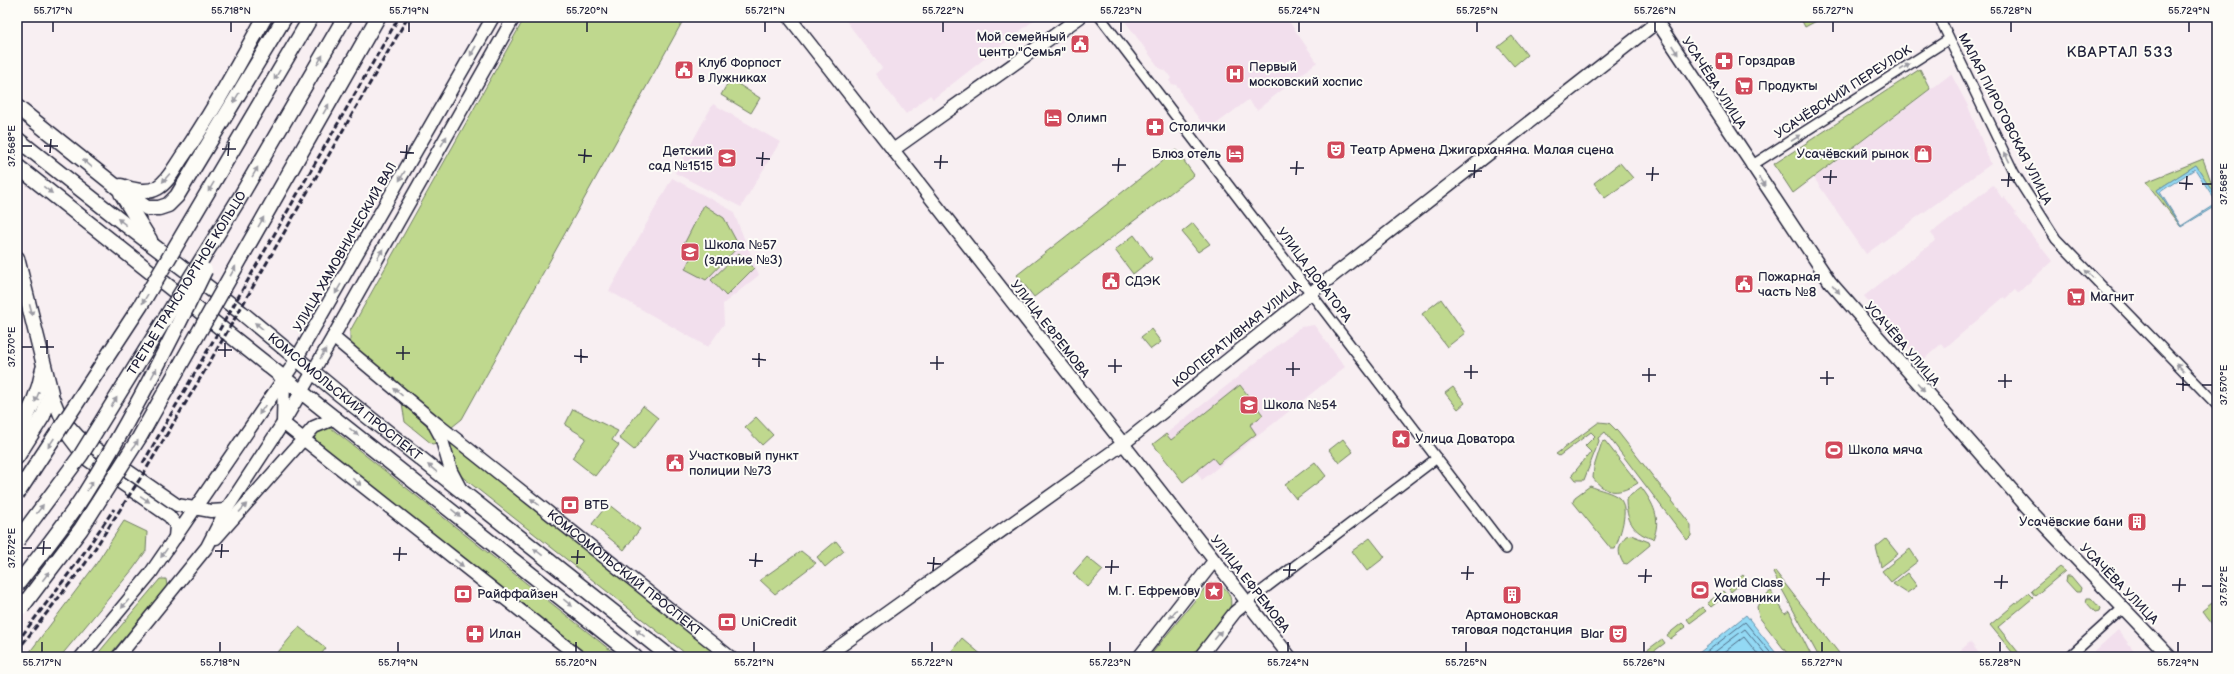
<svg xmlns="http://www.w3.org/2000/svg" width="2234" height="674" font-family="'Balsamiq Sans',sans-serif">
	<rect width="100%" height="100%" fill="#f8eff2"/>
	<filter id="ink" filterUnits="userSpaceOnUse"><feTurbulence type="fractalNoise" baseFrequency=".025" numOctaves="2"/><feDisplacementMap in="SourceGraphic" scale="8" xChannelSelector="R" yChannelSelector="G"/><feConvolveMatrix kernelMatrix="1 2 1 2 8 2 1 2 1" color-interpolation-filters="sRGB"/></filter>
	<g filter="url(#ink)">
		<path fill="#f2dfed" d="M843,17h195l-105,82 -3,-4 -24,19 -31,-40 7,-6z
			M1122,17h164l31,45 -60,48 -9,-10 -37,28h-5l-24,-32 -3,-8 -3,-3 -4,-1 -3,-3 2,-3 -6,-8 -5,-1z
			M1951,74l17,32 23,58 -125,90 -52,-76z
			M713,104l67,38 -39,65 -66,-34z
			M672,178l61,33 26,64 -36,29 1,20 -16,23 -99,-56z
			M1993,185l9,13 2,-1 12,16 -1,1 37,47 -34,32 -3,-3 -10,9 -1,-2 -59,51 -4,-4 -19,17 -7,-5 -51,-60 72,-56 -5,-7z
			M1314,325l31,42 -143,113 -6,-9 -13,11 -30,-38 148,-117z
			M2118,630l21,27h-51z
			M1970,642l12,15h-29z"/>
		<path fill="#bfd88e" stroke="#707d64" d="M525,17h160l-223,402 -10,8 -5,-1 -90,-73 -7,-12v-10z
			M1800,17h24l-19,10z
			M1512,36l15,19 -13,11 -16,-19z
			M1920,69l10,20 -137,104 -19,-29z
			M730,79l30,19 -9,15 -30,-18z
			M1176,150l18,25 -160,122 -17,-22z
			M2203,159l14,39 -21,-33 -39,25 24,37 -35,-45z
			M1620,163l13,15 -28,20 -11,-15z
			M704,205l20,13 15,28 -33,34 -21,-11 9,-18 -11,-5z
			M1193,223l17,21 -12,8 -16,-20z
			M1134,235l18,24 -19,15 -18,-24z
			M739,253l15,15 -28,28 -15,-16z
			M1441,299l24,34 -18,14 -25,-33z
			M1151,329l10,13 -10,7 -10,-12z
			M1240,385l23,30 -13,10 6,9 -38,30 -5,-6 -30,24 -30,-38 13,-10 5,6z
			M1453,387l12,16 -7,6 -13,-16z
			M402,403l31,28 4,12 -5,1 -27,-22z
			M643,406l15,12 -24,32 -15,-12z
			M573,409l45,22 -6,9 7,5 -24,31 -23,-18 14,-20 -21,-13z
			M756,417l17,18 -11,10 -17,-18z
			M1599,422l10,1 9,9 73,93v11l-4,4 -82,-108 -7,6 1,3 -15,39h-8l-4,-5 19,-23 -6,-6 10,-10 -4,-4 -32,24 -3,-2z
			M325,427l6,1 288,229h-33l-269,-213 -3,-8 2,-5z
			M447,439l273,218h-30l-234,-185z
			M1343,439l10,13 -14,11 -10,-13z
			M1605,441l33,42c-18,11 -31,13 -45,-5l1,-11 8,-25z
			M1315,462l11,14 -30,23 -11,-14z
			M1590,486c9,4 22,6 29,12 12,10 0,39 -4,51h-4l-38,-47 2,-5z
			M1641,487c12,16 21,32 12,52 -20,-6 -27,-19 -27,-40z
			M608,504l32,25 -16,21 -32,-26z
			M124,521l23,11 -1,19 -13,18 -73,88h-34l70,-93z
			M1631,535l18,7 1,3 -23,19 -4,-1c-6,-11 -5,-17 3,-27z
			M1370,538l15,19 -18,14 -15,-20z
			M1886,539l12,15 -17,13 -5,-20z
			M836,541l8,10 -19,16 -8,-10z
			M1910,549l8,12 -27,21 -9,-11z
			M801,551l15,12 -41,31 -15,-14z
			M1087,557l16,13 -15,17 -15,-14z
			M2060,567l5,4 -30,25 -4,-5z
			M1775,571l67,86h-23l-46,-84z
			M1907,573l10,13 -10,7 -14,-9z
			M1743,575l3,4 -15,13 -3,-5z
			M2067,576h4l10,12 -1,4h-4l-10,-11z
			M160,579h6l1,7 -59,71h-13z
			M1216,582c12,7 17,14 14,28l-38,47h-43l59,-73z
			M1723,591l3,4 -15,12 -4,-4z
			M1771,591l14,23 4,-3 23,46h-22l-31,-40 -2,-10 4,-8z
			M2028,593l5,5 -35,29 24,30h-6l-26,-32z
			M2087,598h4l9,10 -1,3 -4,1 -9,-10z
			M2212,603l5,6 -1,20 -14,-18z
			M1702,607l4,4 -16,12 -3,-4z
			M1682,623l4,4 -16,12 -3,-4z
			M299,627l27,21 -7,9h-45z
			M962,638l22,19h-37z
			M1662,639l3,4 -16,12 -3,-4z"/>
		<path fill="#93d9f4" stroke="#6690aa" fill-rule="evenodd" d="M2196,165l21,33v7l-36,22 -24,-37zM2195,169l22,34 -36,23 -21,-34z
			M1746,615l33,42h-85z"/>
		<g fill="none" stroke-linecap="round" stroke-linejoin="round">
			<path stroke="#4f6b85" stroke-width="1" d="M1700,657l45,-35 29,35
				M1708,657l37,-28 23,28
				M1718,657l26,-20 16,20"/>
			<defs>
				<path id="street" d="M1100,17l406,532
					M1939,17l75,156 42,66 161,166
					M1751,166l198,-127
					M1247,602l190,-144
					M2069,657l54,-49"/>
				<g id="secondary">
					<path d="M789,17l501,640"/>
					<path d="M1654,17l176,265 196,224 144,151"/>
					<path d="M893,150l187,-133"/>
					<path id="s1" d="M333,337l104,87 293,233"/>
					<path d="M284,378l-1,45 296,234"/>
					<path d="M51,393l18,44 16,21 84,58 7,9 -1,13"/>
					<path d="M434,424l7,13 10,34 10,19"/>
					<path d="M69,426l10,11 98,68 34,6 15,-1"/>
					<path d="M216,538l98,-111 22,-9"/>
					<path d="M81,657l69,-83 141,-206 202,-351"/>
					<path d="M118,657l89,-110 19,-37 57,-87 50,-86 181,-320"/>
					<path d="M825,657l298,-213 188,-151 346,-271"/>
					<path d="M1139,657l75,-96"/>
					<path d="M1200,657l35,-45 12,-10"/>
				</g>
				<g id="primary">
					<path d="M17,107l101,81 29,20h12l9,-3 9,-9 108,-179"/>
					<path id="s2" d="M17,139l105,83 120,91 95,79 333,265"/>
					<path d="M17,166l618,491"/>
					<path d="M121,186c10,4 26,8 36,2 11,-6 18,-21 25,-31 31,-45 56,-92 83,-140"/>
					<path d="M121,193l29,47"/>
					<path d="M242,256l136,-239"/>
					<path d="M17,258l34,135 -8,23 -26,41"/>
					<path d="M17,433c13,-20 22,-40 26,-64"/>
				</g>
			</defs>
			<use href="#street" stroke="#22223b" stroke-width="12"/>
			<use href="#secondary" stroke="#22223b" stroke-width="15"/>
			<use href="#primary" stroke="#22223b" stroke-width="17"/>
			<use href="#street" stroke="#fdfcf7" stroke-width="9"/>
			<use href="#secondary" stroke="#fdfcf7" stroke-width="12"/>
			<use href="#primary" stroke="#fdfcf7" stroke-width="14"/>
			<path stroke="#22223b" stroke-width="3" stroke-dasharray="6 3" stroke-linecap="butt" d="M143,463l256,-446
				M17,642l62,-82 35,-51
				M17,651l68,-87 60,-93 59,-99 204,-355"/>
			<defs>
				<g id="primary-bridge">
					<path d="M17,494l124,-189 170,-288"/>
					<path id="s3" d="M17,541l64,-86 158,-256 106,-182"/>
					<path d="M17,585c23,-30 47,-59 67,-90 46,-73 84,-148 121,-225"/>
					<path d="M22,607l59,-78 58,-91 103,-182"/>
				</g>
			</defs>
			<use href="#primary-bridge" stroke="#22223b" stroke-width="17" stroke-linecap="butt"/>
			<use href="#primary-bridge" stroke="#fdfcf7" stroke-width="14"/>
		</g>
		<defs><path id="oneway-solid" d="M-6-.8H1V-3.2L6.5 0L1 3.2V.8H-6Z"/></defs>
		<g fill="#9a9aa2">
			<use href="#oneway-solid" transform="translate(1675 50) rotate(57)"/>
			<use href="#oneway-solid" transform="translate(473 51) rotate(120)"/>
			<use href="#oneway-solid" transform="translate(320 60) rotate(-60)"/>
			<use href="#oneway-solid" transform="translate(1905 67) rotate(-33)"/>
			<use href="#oneway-solid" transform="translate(277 75) rotate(121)"/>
			<use href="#oneway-solid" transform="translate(236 98) rotate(121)"/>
			<use href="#oneway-solid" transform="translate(326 109) rotate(-60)"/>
			<use href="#oneway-solid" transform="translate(1796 138) rotate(-33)"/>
			<use href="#oneway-solid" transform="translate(444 141) rotate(-60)"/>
			<use href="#oneway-solid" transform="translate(2007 157) rotate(-116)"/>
			<use href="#oneway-solid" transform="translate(87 163) rotate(-141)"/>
			<use href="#oneway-solid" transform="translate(255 172) rotate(-60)"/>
			<use href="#oneway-solid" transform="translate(402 176) rotate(120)"/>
			<use href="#oneway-solid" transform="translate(166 178) rotate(131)"/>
			<use href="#oneway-solid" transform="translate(1762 182) rotate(56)"/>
			<use href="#oneway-solid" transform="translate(211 187) rotate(121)"/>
			<use href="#oneway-solid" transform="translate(48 190) rotate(38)"/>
			<use href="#oneway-solid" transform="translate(122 222) rotate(-143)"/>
			<use href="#oneway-solid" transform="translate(261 222) rotate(-60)"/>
			<use href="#oneway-solid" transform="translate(380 254) rotate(-60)"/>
			<use href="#oneway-solid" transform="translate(233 271) rotate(-61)"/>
			<use href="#oneway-solid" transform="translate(2089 274) rotate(-135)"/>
			<use href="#oneway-solid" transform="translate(338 289) rotate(120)"/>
			<use href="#oneway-solid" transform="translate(1836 289) rotate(49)"/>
			<use href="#oneway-solid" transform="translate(145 299) rotate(121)"/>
			<use href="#oneway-solid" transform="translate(31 310) rotate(75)"/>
			<use href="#oneway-solid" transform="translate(259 326) rotate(-141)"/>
			<use href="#oneway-solid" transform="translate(323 354) rotate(-60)"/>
			<use href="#oneway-solid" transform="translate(2180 367) rotate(-134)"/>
			<use href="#oneway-solid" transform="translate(154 373) rotate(-62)"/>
			<use href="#oneway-solid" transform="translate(1921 387) rotate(49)"/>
			<use href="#oneway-solid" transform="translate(398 392) rotate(-140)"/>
			<use href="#oneway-solid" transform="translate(37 397) rotate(112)"/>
			<use href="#oneway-solid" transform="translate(114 402) rotate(-58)"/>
			<use href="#oneway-solid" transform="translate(262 410) rotate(124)"/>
			<use href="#oneway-solid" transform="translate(354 432) rotate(39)"/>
			<use href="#oneway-solid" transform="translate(51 443) rotate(123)"/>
			<use href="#oneway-solid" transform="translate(135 445) rotate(-57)"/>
			<use href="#oneway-solid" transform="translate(432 468) rotate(-141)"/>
			<use href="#oneway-solid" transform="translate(357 482) rotate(38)"/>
			<use href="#oneway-solid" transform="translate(90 486) rotate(-59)"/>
			<use href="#oneway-solid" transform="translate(145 499) rotate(35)"/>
			<use href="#oneway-solid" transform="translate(535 502) rotate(-142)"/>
			<use href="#oneway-solid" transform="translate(243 508) rotate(-48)"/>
			<use href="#oneway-solid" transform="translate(40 509) rotate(-53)"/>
			<use href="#oneway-solid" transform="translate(456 513) rotate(39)"/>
			<use href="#oneway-solid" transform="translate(538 552) rotate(-142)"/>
			<use href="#oneway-solid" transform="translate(164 553) rotate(125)"/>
			<use href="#oneway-solid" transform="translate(459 563) rotate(38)"/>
			<use href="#oneway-solid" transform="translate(46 576) rotate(-53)"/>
			<use href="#oneway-solid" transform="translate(568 603) rotate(39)"/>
			<use href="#oneway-solid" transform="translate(125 604) rotate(130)"/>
			<use href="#oneway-solid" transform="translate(1173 614) rotate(128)"/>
			<use href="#oneway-solid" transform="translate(640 633) rotate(-142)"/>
			<use href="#oneway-solid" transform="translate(1218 635) rotate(-52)"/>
		</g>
	</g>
	<path fill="none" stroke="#22223b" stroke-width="1.5" d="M53,32v-10M231,32v-10M409,32v-10M587,32v-10M765,32v-10M943,32v-10M1121,32v-10M1299,32v-10M1477,32v-10M1655,32v-10M1833,32v-10M2011,32v-10M2189,32v-10M22,146h10M44,146h14M222,149h14M400,152l14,1M50,153l1,-14M578,155l14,1M228,156l1,-14M756,158l14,1M406,159l1,-14M934,162h14M584,163l1,-14M1112,165h14M762,166l1,-14M1290,168h14M940,169l1,-14M1468,171h14M1118,172l1,-14M1646,174h13M1296,175l1,-14M1823,177h14M1474,178l1,-14M2001,180h14M1652,181l1,-14M2179,183l14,1M1830,184l1,-14M2202,184h10M2008,187l1,-14M2186,190l1,-14M22,347h10M40,347h14M218,350h14M396,353h14M47,354v-14M574,356l14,1M225,357v-14M752,359l14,1M403,360v-14M581,363v-14M930,363h14M1108,366h14M759,367v-14M1286,369h14M937,370v-14M1464,372h14M1115,373v-14M1642,375h14M1293,376v-14M1820,378h14M1471,379v-14M1998,381h14M1649,382v-14M2176,384l14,1M1827,385v-14M2202,385h10M2005,388v-14M2183,391v-14M22,548h10M37,548h14M215,551h14M393,554h14M43,555l1,-14M571,557h14M221,558l1,-14M749,560l14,1M399,561l1,-14M927,563l14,1M577,564l1,-14M755,567l1,-14M1105,567h14M1283,570h13M933,571l1,-14M1461,573h13M1111,574l1,-14M1638,576h14M1289,577l1,-14M1816,579h14M1467,580l1,-14M1994,582h14M1645,583l1,-14M2172,585h14M1823,586l1,-14M2202,586h10M2001,589l1,-14M2179,592l1,-14M42,652v-10M220,652v-10M398,652v-10M576,652v-10M754,652v-10M932,652v-10M1110,652v-10M1288,652v-10M1466,652v-10M1644,652v-10M1822,652v-10M2000,652v-10M2178,652v-10"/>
	<defs>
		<symbol id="civic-square" viewBox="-11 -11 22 22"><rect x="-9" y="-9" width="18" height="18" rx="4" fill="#d1495b" stroke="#fdfcf7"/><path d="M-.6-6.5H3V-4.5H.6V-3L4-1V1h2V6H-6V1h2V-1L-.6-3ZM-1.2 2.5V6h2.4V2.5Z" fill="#fff"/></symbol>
		<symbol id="pharmacy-square" viewBox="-11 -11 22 22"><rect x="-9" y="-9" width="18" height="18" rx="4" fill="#d1495b" stroke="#fdfcf7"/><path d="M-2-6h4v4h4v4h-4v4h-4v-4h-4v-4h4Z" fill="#fff"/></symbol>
		<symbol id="hospital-square" viewBox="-11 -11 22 22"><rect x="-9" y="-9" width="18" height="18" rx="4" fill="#d1495b" stroke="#fdfcf7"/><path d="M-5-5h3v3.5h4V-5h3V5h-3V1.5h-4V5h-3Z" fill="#fff"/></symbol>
		<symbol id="supermarket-square" viewBox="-11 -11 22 22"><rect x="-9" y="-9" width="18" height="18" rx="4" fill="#d1495b" stroke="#fdfcf7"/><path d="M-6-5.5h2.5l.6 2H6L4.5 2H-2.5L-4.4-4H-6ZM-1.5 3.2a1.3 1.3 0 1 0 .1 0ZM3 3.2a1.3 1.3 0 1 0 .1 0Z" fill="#fff"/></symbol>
		<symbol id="hotel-square" viewBox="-11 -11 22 22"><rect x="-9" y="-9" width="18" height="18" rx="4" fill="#d1495b" stroke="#fdfcf7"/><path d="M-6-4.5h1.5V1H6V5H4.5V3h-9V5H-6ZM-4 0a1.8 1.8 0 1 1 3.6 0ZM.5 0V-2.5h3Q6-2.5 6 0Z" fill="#fff"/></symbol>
		<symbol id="theatre-square" viewBox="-11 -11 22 22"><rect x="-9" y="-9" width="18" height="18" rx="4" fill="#d1495b" stroke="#fdfcf7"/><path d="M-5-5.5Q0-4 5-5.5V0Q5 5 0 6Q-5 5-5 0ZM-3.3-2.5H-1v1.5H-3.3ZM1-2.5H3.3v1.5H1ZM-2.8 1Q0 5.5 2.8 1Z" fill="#fff"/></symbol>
		<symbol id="shop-square" viewBox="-11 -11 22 22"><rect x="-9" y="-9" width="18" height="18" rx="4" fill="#d1495b" stroke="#fdfcf7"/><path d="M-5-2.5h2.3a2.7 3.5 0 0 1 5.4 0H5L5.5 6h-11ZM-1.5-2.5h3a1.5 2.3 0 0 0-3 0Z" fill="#fff"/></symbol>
		<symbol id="school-square" viewBox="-11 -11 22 22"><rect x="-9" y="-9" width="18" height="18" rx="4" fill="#d1495b" stroke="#fdfcf7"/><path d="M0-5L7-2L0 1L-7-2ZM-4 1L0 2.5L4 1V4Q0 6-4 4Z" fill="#fff"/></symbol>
		<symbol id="sight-square" viewBox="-11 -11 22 22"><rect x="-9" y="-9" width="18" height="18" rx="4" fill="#d1495b" stroke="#fdfcf7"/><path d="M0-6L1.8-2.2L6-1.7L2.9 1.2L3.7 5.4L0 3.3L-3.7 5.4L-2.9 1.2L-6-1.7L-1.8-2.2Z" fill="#fff"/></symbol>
		<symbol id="stadium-square" viewBox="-11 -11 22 22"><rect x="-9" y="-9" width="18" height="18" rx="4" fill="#d1495b" stroke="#fdfcf7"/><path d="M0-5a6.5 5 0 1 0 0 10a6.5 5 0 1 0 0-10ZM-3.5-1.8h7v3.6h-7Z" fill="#fff"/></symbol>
		<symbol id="bank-square" viewBox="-11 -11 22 22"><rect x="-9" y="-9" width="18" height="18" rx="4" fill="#d1495b" stroke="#fdfcf7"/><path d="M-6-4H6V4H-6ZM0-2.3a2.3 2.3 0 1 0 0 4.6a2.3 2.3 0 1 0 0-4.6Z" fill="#fff"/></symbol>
		<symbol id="building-square" viewBox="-11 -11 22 22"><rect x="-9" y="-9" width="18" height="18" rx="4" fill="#d1495b" stroke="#fdfcf7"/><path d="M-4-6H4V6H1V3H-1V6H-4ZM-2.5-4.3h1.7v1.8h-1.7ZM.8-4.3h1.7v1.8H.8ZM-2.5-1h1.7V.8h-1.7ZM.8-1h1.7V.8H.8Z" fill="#fff"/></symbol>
	</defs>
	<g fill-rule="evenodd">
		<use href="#civic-square" x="1069" y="33" width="22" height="22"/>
		<use href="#pharmacy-square" x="1713" y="50" width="22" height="22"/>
		<use href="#civic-square" x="673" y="59" width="22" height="22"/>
		<use href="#hospital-square" x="1224" y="63" width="22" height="22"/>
		<use href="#supermarket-square" x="1733" y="75" width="22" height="22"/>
		<use href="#hotel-square" x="1042" y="107" width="22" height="22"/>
		<use href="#pharmacy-square" x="1144" y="116" width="22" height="22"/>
		<use href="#theatre-square" x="1325" y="139" width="22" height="22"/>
		<use href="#hotel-square" x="1224" y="143" width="22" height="22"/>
		<use href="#shop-square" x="1912" y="143" width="22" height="22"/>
		<use href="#school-square" x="716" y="147" width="22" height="22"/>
		<use href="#school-square" x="679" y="241" width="22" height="22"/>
		<use href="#civic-square" x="1100" y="270" width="22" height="22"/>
		<use href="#civic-square" x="1733" y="273" width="22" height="22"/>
		<use href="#supermarket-square" x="2065" y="286" width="22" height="22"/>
		<use href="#school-square" x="1238" y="394" width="22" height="22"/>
		<use href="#sight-square" x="1390" y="428" width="22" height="22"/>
		<use href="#stadium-square" x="1823" y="439" width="22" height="22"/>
		<use href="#civic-square" x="664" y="452" width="22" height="22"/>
		<use href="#bank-square" x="559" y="494" width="22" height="22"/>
		<use href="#building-square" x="2126" y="511" width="22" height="22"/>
		<use href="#stadium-square" x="1689" y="579" width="22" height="22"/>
		<use href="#sight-square" x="1203" y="580" width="22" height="22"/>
		<use href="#bank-square" x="452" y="583" width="22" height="22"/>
		<use href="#building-square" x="1501" y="584" width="22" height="22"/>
		<use href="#bank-square" x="716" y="611" width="22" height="22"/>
		<use href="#pharmacy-square" x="464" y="623" width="22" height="22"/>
		<use href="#theatre-square" x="1607" y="623" width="22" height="22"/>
	</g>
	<g text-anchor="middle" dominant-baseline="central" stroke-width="4" stroke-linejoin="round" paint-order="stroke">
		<g font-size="13" fill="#22223b" stroke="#fdfcf7" text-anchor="start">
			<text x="1066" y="37" text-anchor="end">Мой семейный<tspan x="1066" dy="15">центр "Семья"</tspan></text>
			<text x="1738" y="61">Горздрав</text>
			<text x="698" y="63">Клуб Форпост<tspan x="698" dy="15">в Лужниках</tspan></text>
			<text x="1249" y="67">Первый<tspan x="1249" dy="15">московский хоспис</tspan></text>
			<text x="1758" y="86">Продукты</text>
			<text x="1067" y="118">Олимп</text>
			<text x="1169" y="127">Столички</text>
			<text x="1350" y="150">Театр Армена Джигарханяна. Малая сцена</text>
			<text x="713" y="151" text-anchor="end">Детский<tspan x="713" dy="15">сад №1515</tspan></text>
			<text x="1221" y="154" text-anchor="end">Блюз отель</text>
			<text x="1909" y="154" text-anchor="end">Усачёвский рынок</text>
			<text x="704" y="245">Школа №57<tspan x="704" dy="15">(здание №3)</tspan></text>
			<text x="1758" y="277">Пожарная<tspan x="1758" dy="15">часть №8</tspan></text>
			<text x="1125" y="281">СДЭК</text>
			<text x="2090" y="297">Магнит</text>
			<text x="1263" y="405">Школа №54</text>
			<text x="1415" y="439">Улица Доватора</text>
			<text x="1848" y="450">Школа мяча</text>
			<text x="689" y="456">Участковый пункт<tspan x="689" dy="15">полиции №73</tspan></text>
			<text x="584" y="505">ВТБ</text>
			<text x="2123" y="522" text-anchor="end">Усачёвские бани</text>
			<text x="1714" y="583">World Class<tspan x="1714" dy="15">Хамовники</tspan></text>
			<text x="1200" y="591" text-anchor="end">М. Г. Ефремову</text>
			<text x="477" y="594">Райффайзен</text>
			<text x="1512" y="615" text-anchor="middle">Артамоновская<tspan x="1512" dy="15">тяговая подстанция</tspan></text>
			<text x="741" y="622">UniCredit</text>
			<text x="489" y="634">Илан</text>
			<text x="1604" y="634" text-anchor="end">Blar</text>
		</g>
		<g font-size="13" fill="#22223b" stroke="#fdfcf7">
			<text transform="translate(1714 83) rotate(57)">УСАЧЁВА УЛИЦА</text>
			<text transform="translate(1843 92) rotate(-33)">УСАЧЁВСКИЙ ПЕРЕУЛОК</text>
			<text transform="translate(2005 119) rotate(63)">МАЛАЯ ПИРОГОВСКАЯ УЛИЦА</text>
			<text transform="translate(345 247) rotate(-60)">УЛИЦА ХАМОВНИЧЕСКИЙ ВАЛ</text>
			<text transform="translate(1314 275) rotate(53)">УЛИЦА ДОВАТОРА</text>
			<text stroke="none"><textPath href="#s3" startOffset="309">ТРЕТЬЕ ТРАНСПОРТНОЕ КОЛЬЦО</textPath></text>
			<text transform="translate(1050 329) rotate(52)">УЛИЦА ЕФРЕМОВА</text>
			<text transform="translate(1237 334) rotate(-39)">КООПЕРАТИВНАЯ УЛИЦА</text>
			<text transform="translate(1902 344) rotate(49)">УСАЧЁВА УЛИЦА</text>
			<text stroke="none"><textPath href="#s2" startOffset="417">КОМСОМОЛЬСКИЙ ПРОСПЕКТ</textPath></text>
			<text stroke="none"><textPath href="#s1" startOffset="375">КОМСОМОЛЬСКИЙ ПРОСПЕКТ</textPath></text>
			<text transform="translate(1250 584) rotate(52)">УЛИЦА ЕФРЕМОВА</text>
			<text transform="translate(2119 584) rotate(46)">УСАЧЁВА УЛИЦА</text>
		</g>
		<g font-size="15" letter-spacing="1" fill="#22223b" stroke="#fdfcf7">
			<text x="2120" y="52">КВАРТАЛ 533</text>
		</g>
	</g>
	<rect width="2234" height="674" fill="none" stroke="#fdfcf7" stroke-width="44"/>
	<rect x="22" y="22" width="2190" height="630" fill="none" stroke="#22223b" stroke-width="1.5"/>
	<g font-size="10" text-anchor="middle" fill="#22223b">
		<text x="53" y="14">55.717°N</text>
		<text x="231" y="14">55.718°N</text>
		<text x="409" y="14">55.719°N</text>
		<text x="587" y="14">55.720°N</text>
		<text x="765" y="14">55.721°N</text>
		<text x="943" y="14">55.722°N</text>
		<text x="1121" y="14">55.723°N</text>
		<text x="1299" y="14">55.724°N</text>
		<text x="1477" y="14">55.725°N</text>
		<text x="1655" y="14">55.726°N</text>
		<text x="1833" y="14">55.727°N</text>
		<text x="2011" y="14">55.728°N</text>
		<text x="2189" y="14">55.729°N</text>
		<text transform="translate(11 146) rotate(-90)" y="4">37.568°E</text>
		<text transform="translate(2223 184) rotate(-90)" y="4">37.568°E</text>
		<text transform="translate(11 347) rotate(-90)" y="4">37.570°E</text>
		<text transform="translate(2223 385) rotate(-90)" y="4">37.570°E</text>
		<text transform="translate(11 548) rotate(-90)" y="4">37.572°E</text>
		<text transform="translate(2223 586) rotate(-90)" y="4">37.572°E</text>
		<text x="42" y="666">55.717°N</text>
		<text x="220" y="666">55.718°N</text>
		<text x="398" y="666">55.719°N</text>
		<text x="576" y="666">55.720°N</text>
		<text x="754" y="666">55.721°N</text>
		<text x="932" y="666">55.722°N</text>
		<text x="1110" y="666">55.723°N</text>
		<text x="1288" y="666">55.724°N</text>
		<text x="1466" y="666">55.725°N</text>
		<text x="1644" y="666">55.726°N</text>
		<text x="1822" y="666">55.727°N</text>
		<text x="2000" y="666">55.728°N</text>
		<text x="2178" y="666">55.729°N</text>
	</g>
</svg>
